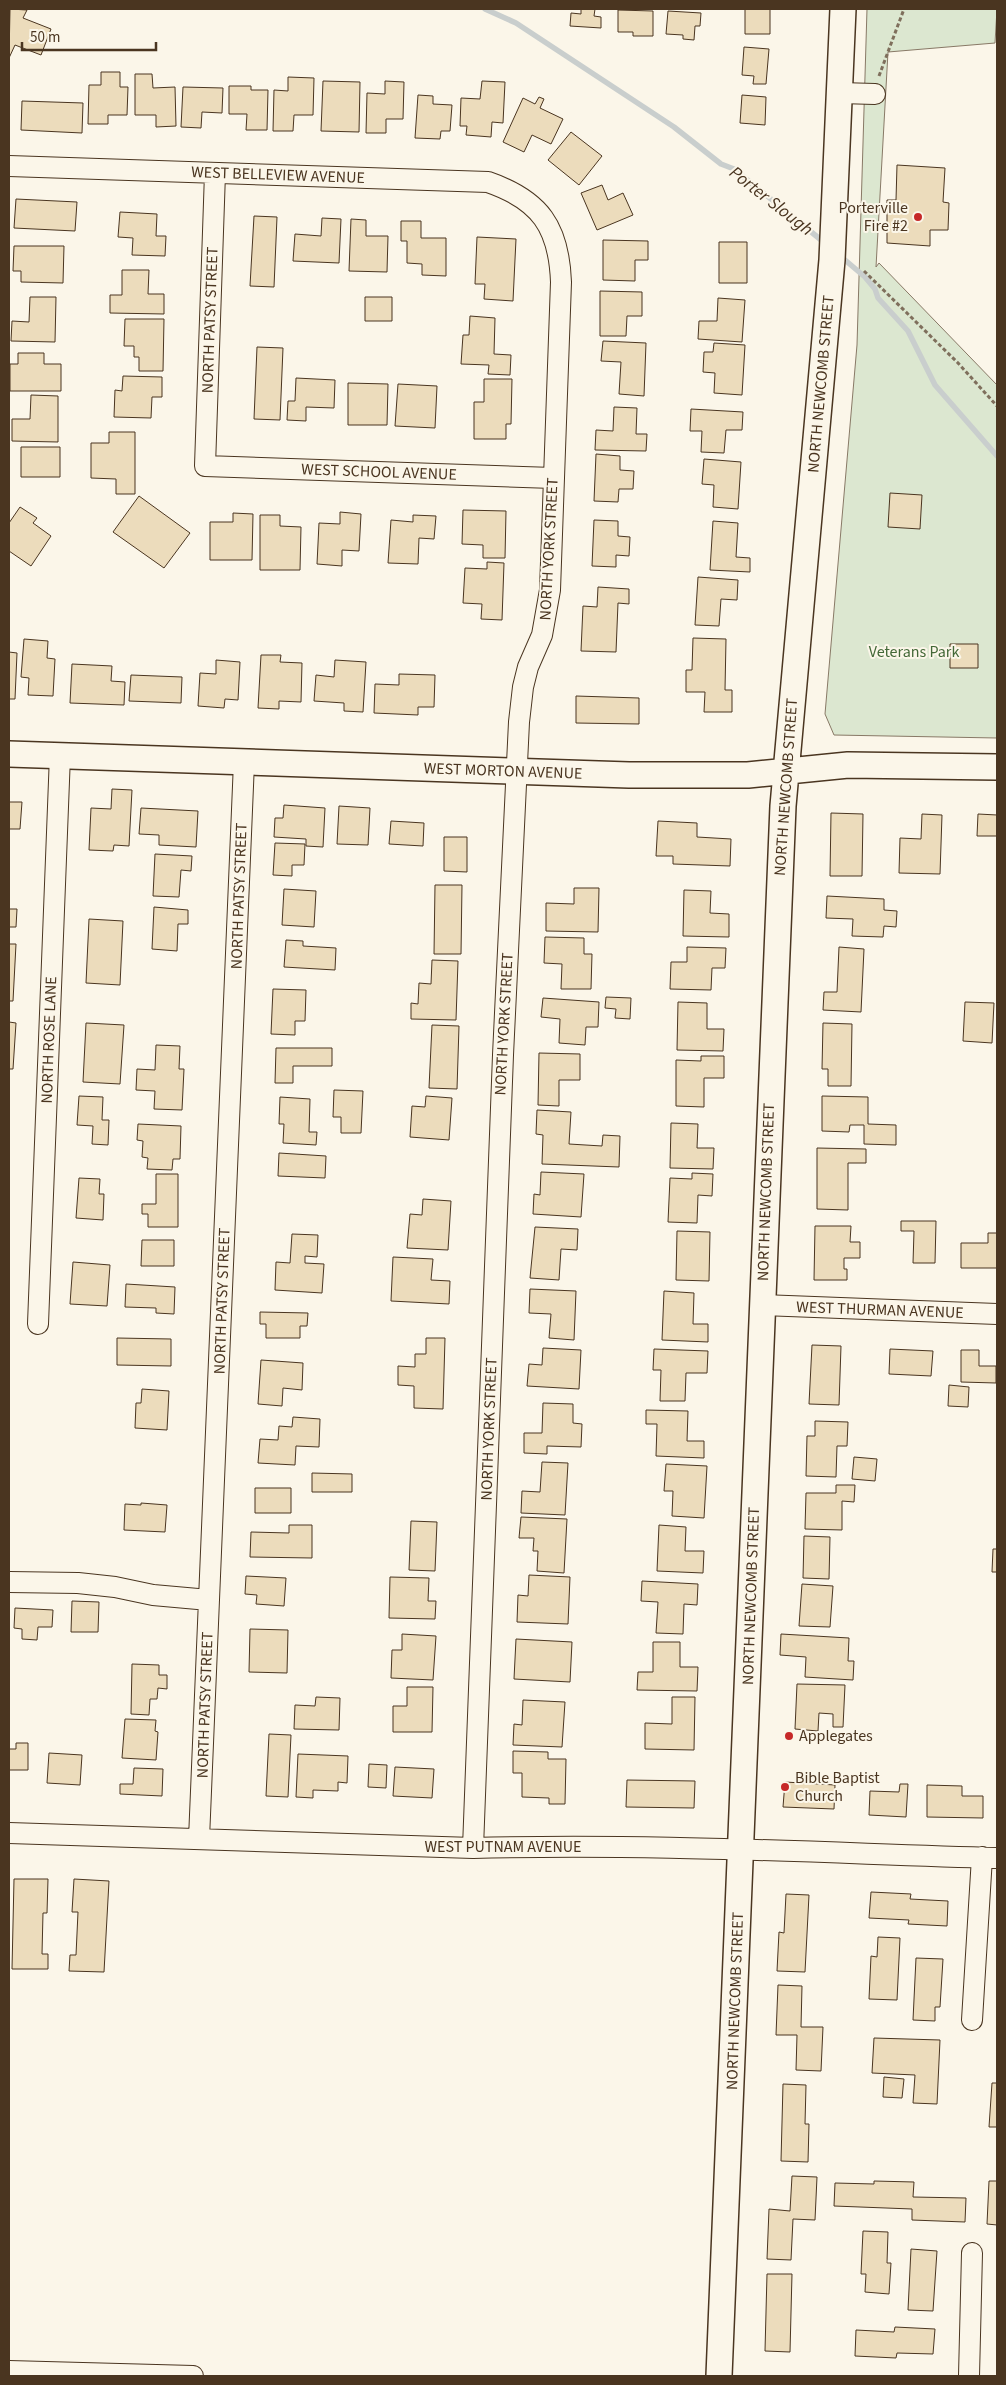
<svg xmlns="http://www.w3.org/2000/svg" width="1006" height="2385" font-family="'Source Sans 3',sans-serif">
	<rect width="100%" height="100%" fill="#fbf6e9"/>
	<path fill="#dce7d0" stroke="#887966" d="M867,9h130l-2,34 -107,9 -12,215 3,-4 118,122v353l-163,-3 -9,-21 32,-369z"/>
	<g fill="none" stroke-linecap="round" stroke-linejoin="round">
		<path stroke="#c9cecd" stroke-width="5.5" d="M485,9l31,14 158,104 47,37 13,5 92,75
			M839,255l26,22 10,12 3,9 30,33 27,54 62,71"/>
	</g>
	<path fill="#ecdcbc" stroke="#4a3520" d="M10,9l17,1 -4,8 28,11 -10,26 -26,-10 -6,13z
		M581,9h14l-1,7 7,1v11l-31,-2 1,-13 10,1z
		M745,9h25v25h-25z
		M618,10l35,1v25h-20v-4h-15z
		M668,11l33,2 -1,13h-5l-1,14 -11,-1v-4l-17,-1z
		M744,47l25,2 -3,35h-13l1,-8 -12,-1z
		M101,72h19v15h8l-1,28h-19v9h-20l1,-39h12z
		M135,74h17l1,14 22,-1 1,39 -20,1v-12h-21z
		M288,77l26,1 -1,37h-19l-1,16h-20l1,-41 14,1z
		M323,81l37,1 -1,50 -38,-1z
		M385,81l19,1 -1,37h-17v14h-20l1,-40 18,1z
		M482,81l23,1 -2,41 -11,-1 -1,15 -25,-2 1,-9h-7l1,-28 19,1z
		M229,86h22v4h17l-1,40h-21l1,-16h-18z
		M183,87l40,1 -1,25 -20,-1 -1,16 -20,-1z
		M418,95l15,1v8l19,1 -2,26h-9l-1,8 -25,-1z
		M742,95l24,2 -1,28 -25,-2z
		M539,97l5,2 -4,9 23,11 -12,25 -19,-9 -8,17 -21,-10 20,-44 12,6z
		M22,101l61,2 -1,30 -61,-3z
		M571,132l31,24 -23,29 -31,-25z
		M897,165l48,3 -2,34 6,1 -1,27h-18v16l-43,-3v-43h9z
		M602,185l6,15 15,-7 10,22 -36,15 -16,-37z
		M16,199l61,3 -2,29 -61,-3z
		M120,212l37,2 -1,22h10l-1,20 -33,-1 1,-17 -15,-1z
		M254,216l23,1 -3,70 -24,-1z
		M322,218l19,1 -2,44 -46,-2 2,-27 26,2z
		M351,219l15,1v16h22l-1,36 -38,-1z
		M401,221h20v17h25v38l-24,-1v-11l-15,-1v-22h-6z
		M477,237l39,2 -3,62 -29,-2 1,-15h-10z
		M603,240l45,1v19h-13v21l-32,-1z
		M719,242h28v41h-28z
		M14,246h50l-1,37 -42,-1v-11h-8z
		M122,270h27l-1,24h16v20l-54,-1v-18h12z
		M600,291l42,1v24h-15l-1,20h-26z
		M30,297h26l-1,45 -44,-1 1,-20 17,1z
		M365,297h27v24h-27z
		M718,298l27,2 -3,42 -44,-3 1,-18h18z
		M470,316l25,2 -1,36 17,1 -1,20 -22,-1 1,-9 -28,-1 2,-29h6z
		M125,319h39l-1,52h-24v-14h-5v-11h-10z
		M603,341l43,2 -2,53 -25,-2 2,-32 -20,-1z
		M714,343l31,2 -3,50 -28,-2 1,-20 -12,-1 1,-20h9z
		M257,347l26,1 -3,72 -26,-1z
		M18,353h26v11h17v27h-51v-27h8z
		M123,376l39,1v20h-10l-1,21 -37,-1 1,-27 7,1z
		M296,378l39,2 -1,28 -28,-1v14l-19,-1 1,-19h7z
		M484,379h28l-1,45h-5v15h-32v-37h10z
		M348,383l40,1 -1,41h-39z
		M398,384l39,2 -2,42 -40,-2z
		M31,395l27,1v46l-46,-1v-22h18z
		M614,407l23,1 -1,26h11l-1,17 -51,-1 1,-20 17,1z
		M691,409l52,3 -1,18h-16l-2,23 -23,-1 1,-21h-12z
		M109,432h26v62h-19v-15l-25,-1v-35h18z
		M21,447h39v30h-39z
		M596,454l24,2v14l14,1 -1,18h-14l-1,13 -24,-1z
		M704,459l37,3 -3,47 -25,-2 1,-22 -12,-1z
		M890,493l32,2 -2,34 -32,-2z
		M139,496l51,37 -26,35 -51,-36z
		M20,507l17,11 -4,5 18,13 -20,30 -22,-15v-28z
		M463,510l43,1 -1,47h-22v-13l-21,-1z
		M340,512l21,2 -2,37 -17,-1v16l-25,-2 2,-41 21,1z
		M233,513l20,1 -1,46h-42v-38h23z
		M260,515h20v11l21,1 -1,43h-40z
		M413,515l23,1 -2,23 -15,-1 -1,26 -30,-1 3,-43 22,2z
		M594,520l24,1v15l12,1 -1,19 -13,-1v12l-24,-1z
		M713,521l25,2 -2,34 14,1v14l-40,-2z
		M487,562l17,1 -2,57 -21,-1 1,-15 -19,-1 2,-35 22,1z
		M698,577l40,3 -1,20 -16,-1 -2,27 -24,-1z
		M598,587l31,2v15l-11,-1 -2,49 -35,-1 2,-45 14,1z
		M693,638l33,1 -1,51h7v22h-28l1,-20h-19v-22h6z
		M24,639l24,2 -1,17 8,1 -2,37 -25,-1 1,-17 -8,-1z
		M950,644h28v24h-28z
		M9,652l8,1 -2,46h-6z
		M261,655h20l-1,7 22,1 -1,39 -22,-1v8l-21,-1z
		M216,660l24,2 -2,38 -13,-1 -1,9 -26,-2 2,-33 16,1z
		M335,660l31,2 -3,50 -19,-1v-8l-30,-2 2,-26 18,2z
		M72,664l40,2 -1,15 14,1 -1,23 -54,-2z
		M399,674l36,1 -1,32h-16v8l-44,-2 1,-29 24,1z
		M131,675l51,2 -1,26 -52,-2z
		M576,696l63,2v26l-63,-1z
		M112,789l20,1 -3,56 -15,-1 -1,6 -24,-1 2,-42 20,1z
		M9,802h13l-2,27h-11z
		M284,805l41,3 -2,39 -17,-1v-7l-32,-2 1,-19h8z
		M339,806l31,2 -2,37 -31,-1z
		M141,808l57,3 -2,36 -37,-2v-10l-20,-1z
		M831,813l32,1 -1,62h-32z
		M922,814l20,1 -2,59 -41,-1 1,-35 21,1z
		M978,814l19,1v21h-20z
		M391,821l33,2 -1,23 -34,-2z
		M658,821l39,2v14l34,2 -1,27 -57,-2v-8h-17z
		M444,837h23v35l-23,-1z
		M275,843l30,1 -1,21h-12v11l-19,-1z
		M155,854l37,2 -1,15 -10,-1 -2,27 -26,-1z
		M435,885h27l-1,69h-27z
		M574,888h25l-1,44 -52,-1v-28l28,1z
		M284,889l32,2 -2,36 -32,-2z
		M684,890l27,1 -1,22 19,1v23l-46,-1z
		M827,896l57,3v11l13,1 -1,16 -12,-1 -1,11 -31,-1 1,-17 -27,-1z
		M154,907l34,3v14h-10l-1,27 -25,-2z
		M9,909h8l-1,18h-7z
		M89,919l34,2 -3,64 -34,-2z
		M545,937l39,1v16h8l-1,35h-30l1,-25 -18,-1z
		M286,940l17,1v5l33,2 -1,22 -51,-3z
		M9,944h7l-3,57h-4z
		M687,947l39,1 -1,20h-13l-1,22 -41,-1 1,-27h16z
		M839,947l25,2 -3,63 -38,-2 1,-18h13z
		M432,960l26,1 -2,59 -45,-1v-16l7,1 1,-21 12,1z
		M273,989l33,1 -1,31h-10v14l-24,-1z
		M606,997l25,1 -1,21 -15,-1 1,-9 -11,-1z
		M543,998l56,4 -1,25h-12l-1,18 -26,-2 1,-24 -19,-2z
		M678,1002l29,1v26h17l-1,22 -46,-1z
		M965,1002l29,1 -2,40 -29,-2z
		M9,1022l7,1 -3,46h-4z
		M86,1023l38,2 -4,59 -37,-2z
		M823,1023l29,1 -1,62h-23v-17h-6z
		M432,1025l27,1 -2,63 -28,-1z
		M156,1045l24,1 -1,23h5l-2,41 -28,-1 1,-18 -19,-1 1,-21 18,1z
		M276,1048h56v18h-39v17h-18z
		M539,1053l41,1v26h-21v26l-21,-1z
		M701,1056h23v22h-20v29l-28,-1v-46l25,1z
		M334,1090l29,1 -2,42h-20v-16h-8z
		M79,1096l24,1 -1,23h7l-1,25 -16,-1 1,-18 -16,-1z
		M426,1096l26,2 -3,42 -39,-3 2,-31 13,1z
		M822,1096l46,1v27l28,1v20l-32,-1v-19h-14l-1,7 -27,-1z
		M280,1097l30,2 -1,33h8l-1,13 -33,-2 1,-19h-5z
		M537,1110l34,2 -2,32 33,2 1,-11 17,1 -1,31 -77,-3 1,-29 -7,-1z
		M671,1123l27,1 -1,24h17l-1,21 -43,-1z
		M138,1124l43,2 -1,33h-7l-1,11 -25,-1 1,-11 -6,-1 1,-16 -6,-1z
		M817,1148l49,1v14h-18v47l-31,-1z
		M279,1153l47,3 -1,22 -47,-2z
		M541,1172l43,2 -3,43 -48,-3 1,-20 6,1z
		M692,1173l21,1 -1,22 -14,-1 -1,28 -29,-1 2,-44 22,1z
		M156,1174h22v53h-30v-13h-6v-10h14z
		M79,1178l21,1 -1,15h5l-1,26 -27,-2z
		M423,1199l28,2 -3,49 -41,-2 3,-34 12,1z
		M901,1221h35l-1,42h-22l1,-32h-13z
		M815,1226h36l-1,16h10v16h-16v11h3v11h-33z
		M535,1227l43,2 -1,21 -16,-1 -2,31 -29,-2z
		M677,1231l33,1 -1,49 -33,-1z
		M988,1233h9v35h-36v-25h27z
		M292,1234l26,1 -1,22 -12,-1v7l19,1 -2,29 -47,-3 1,-28 14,1z
		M142,1240h32v26h-33z
		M393,1257l40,2 -2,21 19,1 -1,23 -58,-3z
		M73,1262l37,3 -3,41 -37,-2z
		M126,1284l49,3 -1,27 -18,-1v-5l-31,-1z
		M530,1289l46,2 -2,49 -25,-2 2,-24 -22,-1z
		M664,1291l30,2 -1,31h15v18l-46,-2z
		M260,1312l48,1 -1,13h-7v12h-34v-14h-6z
		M117,1338l54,1v27l-54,-1z
		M426,1338h19l-2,71 -29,-1v-22l-16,-1v-19l17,1v-13h11z
		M812,1345l29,1 -2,59 -30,-1z
		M543,1348l38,2 -2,39 -52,-3 2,-22 13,1z
		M654,1349l54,2 -1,22h-21l-1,28h-25l1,-31h-8z
		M890,1349l43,2 -2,25 -42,-2z
		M961,1350h18v16h17v17l-35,-1z
		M261,1360l42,3 -1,27 -19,-2 -1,18 -24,-2z
		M949,1385l20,2 -1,20 -20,-1z
		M142,1389l27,2 -2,39 -32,-2 1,-25h5z
		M543,1403l30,1v19l9,1 -1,23 -34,-1v8l-23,-1v-20h18z
		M646,1410l42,1 -1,30h17v17l-48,-2 1,-32h-11z
		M293,1417l27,2 -1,28 -23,-1 -1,19 -37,-2 2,-24 18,1 1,-14 13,1z
		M815,1421l33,1 -1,24h-10l-1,31 -30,-1 1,-40h8z
		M854,1457l23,2 -2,22 -23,-2z
		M542,1462l26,1 -3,52 -44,-2 1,-22 18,1z
		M666,1464l41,2 -3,52 -32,-2 1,-25h-9z
		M312,1473l40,1v18h-40z
		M836,1485h19l-1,17 -12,-1v29l-37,-1 1,-36h30z
		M255,1488h36v25h-36z
		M141,1503l26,2 -2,27 -41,-2 1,-26 16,1z
		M521,1517l46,2 -3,54 -27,-2 1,-20h-5l1,-13h-15z
		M411,1521l26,1 -2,49 -26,-1z
		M289,1525h23v33l-62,-1 1,-25 38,1z
		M659,1525l27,2 -1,24h19l-1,22 -46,-2z
		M804,1536l26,1 -1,42 -26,-1z
		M993,1549h4v23h-5z
		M529,1575l41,2 -2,47 -51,-2 1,-27 10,1z
		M246,1576l40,2 -2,28 -28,-2 1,-9 -12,-1z
		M390,1577l39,1 -1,23h8l-1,18 -46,-1z
		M642,1581l56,3 -1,21 -13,-1 -1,30 -27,-1 2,-31 -17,-1z
		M802,1584l31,2 -3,41 -31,-1z
		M72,1601l27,1 -1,30h-27z
		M15,1608l38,2 -1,17h-14l-1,13 -15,-1v-10l-8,-1z
		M250,1629l38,1 -1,43 -38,-1z
		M402,1634l34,2 -3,44 -42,-2 1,-28h10z
		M781,1634l68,4 -1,23h6l-1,19 -48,-3 1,-20 -26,-2z
		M516,1639l56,3 -2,40 -56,-3z
		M653,1642h27v25h18l-1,24 -60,-1 1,-18h15z
		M132,1664l27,1v10h8v14l-9,-1 -1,11h-7l-1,16 -18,-1z
		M797,1684l48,1 -2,42h-10v-13l-14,-1 -1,18 -23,-2z
		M407,1687h26l-1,45h-39v-26h14z
		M316,1697l24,1 -1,32 -45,-1 1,-24 20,1z
		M672,1697h23l-1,53 -49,-1v-26l27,1z
		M523,1700l42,2 -3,45 -49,-2 1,-21 8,1z
		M125,1719l31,1 -1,11 3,1 -2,28 -34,-2z
		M269,1734l22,1 -3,62 -22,-1z
		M16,1743h12v27h-19v-21h7z
		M513,1751l35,1v7h18l-1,45h-16v-6l-27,-1v-24h-9z
		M49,1753l33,2 -2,30 -33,-2z
		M298,1754l50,2 -1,27 -9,-1v9l-25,-1v8l-17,-1z
		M369,1764l18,1 -1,23 -18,-1z
		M395,1767l39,2 -2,29 -39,-2z
		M134,1768l29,1 -1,27 -42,-2v-10h13z
		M627,1780l68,1 -1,27 -68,-1z
		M785,1782l50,3 -1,24 -51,-2z
		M900,1784h8l-2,33 -37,-2 1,-24 29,1z
		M927,1785l35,1v10h21v22l-56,-1z
		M14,1879h34l-1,34h-4l-1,41h6v15h-36z
		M74,1879l35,2 -5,91 -35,-1 1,-16h6l2,-43h-6z
		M871,1892l40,2 -1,5 38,2 -1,25 -39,-2 1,-4 -40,-2z
		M786,1894l23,1 -4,77 -28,-1 2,-39 5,1z
		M878,1937l22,1 -3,62 -28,-1 2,-43 6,1z
		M916,1958l27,1 -3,48h-5v14l-22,-1z
		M778,1985l24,1 -1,41h22l-2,44 -25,-1 1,-35h-21z
		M874,2038l66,2 -3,64 -24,-1 2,-28 -43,-2z
		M884,2077l20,2 -2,19 -19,-1z
		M992,2083h5v44h-8z
		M783,2084l23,1 -1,39h4l-1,38 -27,-1z
		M792,2176l25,1 -2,43 -22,-1 -2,41 -24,-1 2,-50 21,2z
		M874,2181l40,1 -1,15 53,1 -1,24 -53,-2v-11l-78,-3 1,-23 39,1z
		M989,2181h8v44l-10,-1z
		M863,2231l25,1 -1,31h4l-2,31 -24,-2 1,-18h-5z
		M911,2249l26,2 -4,60 -25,-1z
		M767,2274h25l-2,78 -25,-1z
		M895,2327l40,2 -2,25 -36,-1 -1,5 -41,-2 1,-26 38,2z"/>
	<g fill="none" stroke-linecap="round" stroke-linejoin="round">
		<defs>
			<path id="minor" d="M840,93l35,1
				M9,166l479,16c52,18 71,45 73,100l-11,308 -8,45 -14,32 -5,20 -4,35 -16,333 -30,793
				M215,173l-10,293 348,12
				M762,1305l235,9
				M38,1324l22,-569
				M9,1582l69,1 37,4 38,8 56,5
				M9,1833l464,15c175,-5 350,5 524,10
				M199,1839l45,-1077
				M972,2020l10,-163
				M9,2371l184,5
				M969,2376l3,-123"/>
			<path id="major" d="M9,754l620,21h119l100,-10 149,2
				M719,2376l64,-1570 49,-546 11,-251"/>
		</defs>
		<use href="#minor" stroke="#4a3520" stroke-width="22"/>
		<use href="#major" stroke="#4a3520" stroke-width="28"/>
		<path stroke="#7f6f5c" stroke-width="3" stroke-dasharray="4 2.5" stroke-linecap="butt" d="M879,76l25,-67
			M864,271l94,92 39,43"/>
		<use href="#minor" stroke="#fbf6e9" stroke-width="20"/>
		<use href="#major" stroke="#fbf6e9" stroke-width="25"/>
	</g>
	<g fill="#c62828" stroke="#fbf6e9" stroke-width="2">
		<circle cx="918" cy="217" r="5"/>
		<circle cx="789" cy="1736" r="5"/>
		<circle cx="785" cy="1787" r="5"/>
	</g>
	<g text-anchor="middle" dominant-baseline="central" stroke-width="4" stroke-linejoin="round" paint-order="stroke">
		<g font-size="16" fill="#4a3520" stroke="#fbf6e9">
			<text transform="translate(278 175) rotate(2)">WEST BELLEVIEW AVENUE</text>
			<text transform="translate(210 320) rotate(-88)">NORTH PATSY STREET</text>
			<text transform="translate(821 384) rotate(-85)">NORTH NEWCOMB STREET</text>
			<text transform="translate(379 472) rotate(2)">WEST SCHOOL AVENUE</text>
			<text transform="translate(549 549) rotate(-87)">NORTH YORK STREET</text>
			<text transform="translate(503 771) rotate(2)">WEST MORTON AVENUE</text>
			<text transform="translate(786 787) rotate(-86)">NORTH NEWCOMB STREET</text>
			<text transform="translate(239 896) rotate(-88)">NORTH PATSY STREET</text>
			<text transform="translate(504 1024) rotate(-87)">NORTH YORK STREET</text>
			<text transform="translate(49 1040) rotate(-88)">NORTH ROSE LANE</text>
			<text transform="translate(766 1192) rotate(-88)">NORTH NEWCOMB STREET</text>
			<text transform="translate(222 1301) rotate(-88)">NORTH PATSY STREET</text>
			<text transform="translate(880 1310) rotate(2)">WEST THURMAN AVENUE</text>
			<text transform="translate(489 1429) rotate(-88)">NORTH YORK STREET</text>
			<text transform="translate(751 1596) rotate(-88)">NORTH NEWCOMB STREET</text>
			<text transform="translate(205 1705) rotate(-88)">NORTH PATSY STREET</text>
			<text x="503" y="1847">WEST PUTNAM AVENUE</text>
			<text transform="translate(735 2001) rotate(-88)">NORTH NEWCOMB STREET</text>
		</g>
		<g font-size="16" fill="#4a3520" stroke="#fbf6e9" text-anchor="start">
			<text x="908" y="208" text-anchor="end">Porterville<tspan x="908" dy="18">Fire #2</tspan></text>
			<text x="799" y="1736">Applegates</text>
			<text x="795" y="1778">Bible Baptist<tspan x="795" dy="18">Church</tspan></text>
		</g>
		<g font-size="16" fill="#436837" stroke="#fbf6e9">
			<text x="914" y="652">Veterans Park</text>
		</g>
		<g font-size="18" font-style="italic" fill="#4a3520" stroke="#fbf6e9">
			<text transform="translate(771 201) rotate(38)">Porter Slough</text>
		</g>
	</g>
	<rect width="1006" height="2385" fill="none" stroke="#4a3520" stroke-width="20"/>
	<path d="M22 42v8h134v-8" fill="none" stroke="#4a3520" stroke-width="2.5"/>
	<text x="30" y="42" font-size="15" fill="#4a3520" stroke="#fbf6e9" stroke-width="4" paint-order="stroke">50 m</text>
</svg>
